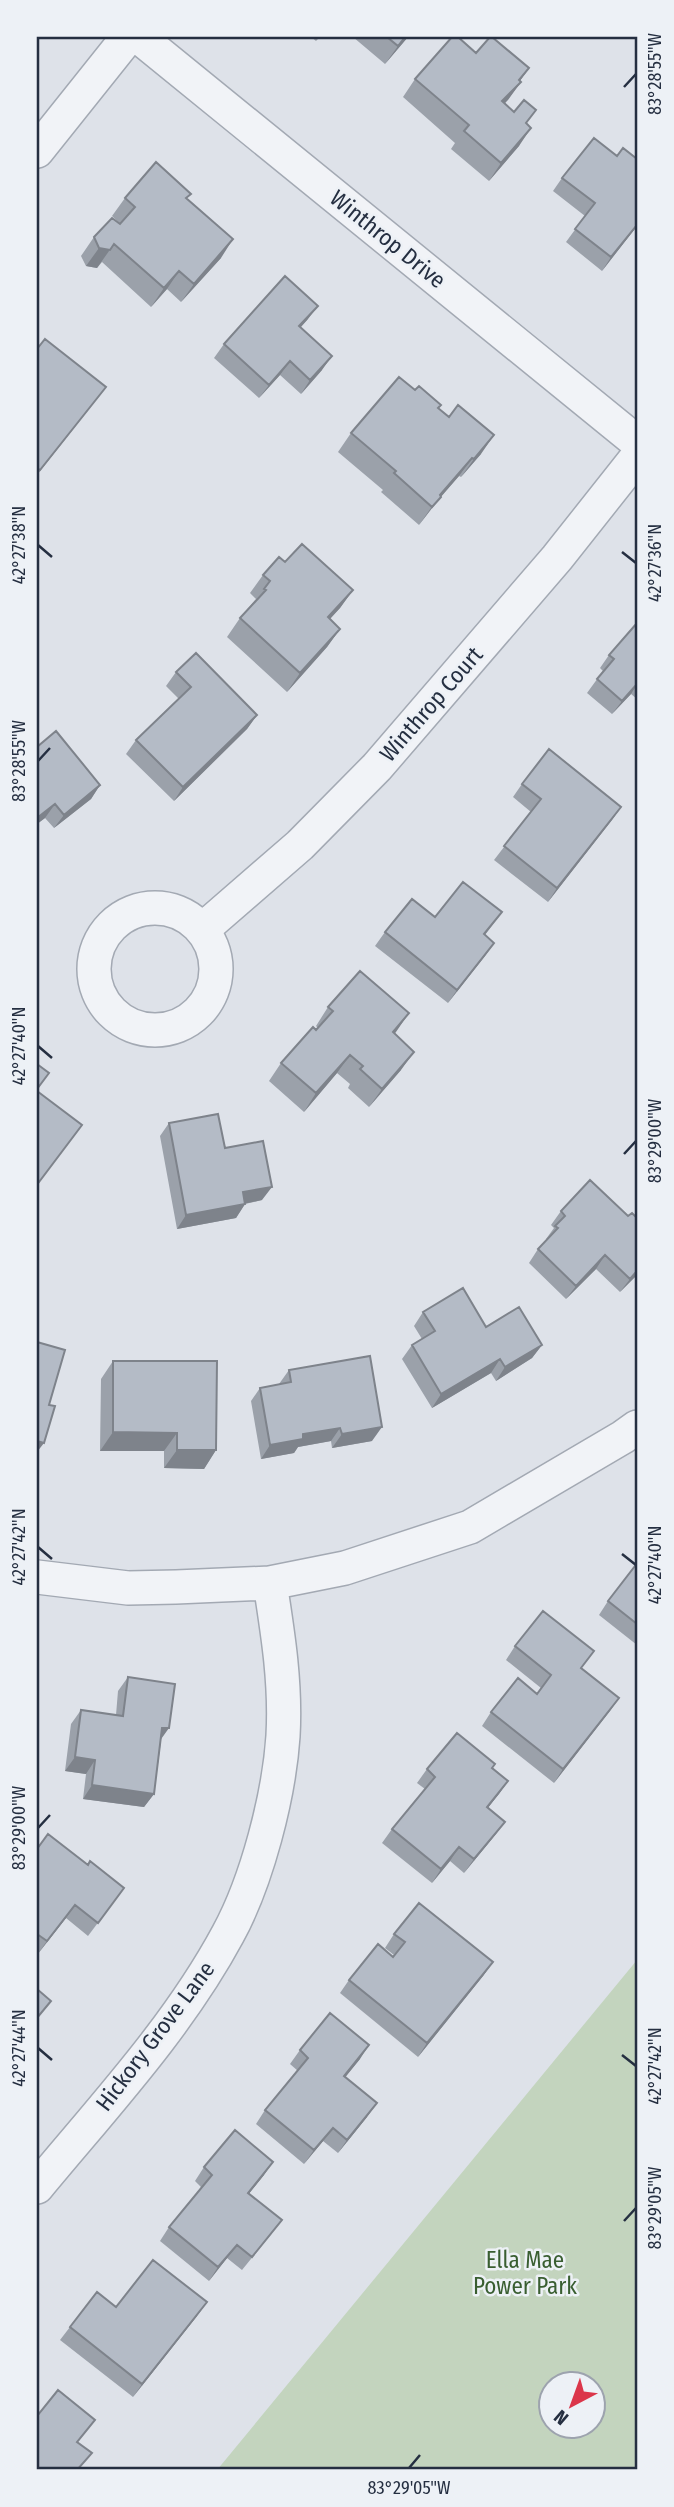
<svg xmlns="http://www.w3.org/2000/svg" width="674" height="2507" font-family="'Fira Sans Condensed',sans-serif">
	<rect width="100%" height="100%" fill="#dee2e9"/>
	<path fill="#c3d4be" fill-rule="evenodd" d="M637,1960v510h-420zM552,2384h42v42h-42z"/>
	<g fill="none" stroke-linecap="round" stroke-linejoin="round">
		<defs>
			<path id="minor" d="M139,37l498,405
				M37,151l91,-114
				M94 969a61 61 0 1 1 122 0a61 61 0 1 1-122 0Z
				M202,930l98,-85 77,-78 180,-209 80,-101
				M37,1577l91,11 48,-1 94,-4 75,-15 125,-41 153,-90 14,-10
				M37,2187c67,-81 141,-160 191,-253 29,-53 51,-138 55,-198 3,-52 -5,-102 -13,-153"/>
		</defs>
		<use href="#minor" stroke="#a3a9b3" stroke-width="36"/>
		<use href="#minor" stroke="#f1f3f7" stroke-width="33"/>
	</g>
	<path fill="#9ba1aa" d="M311,37h9l-4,4z
		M353,37h55l-23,27z
		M476,53l53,15 -9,13 1,1 -16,21 22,21 -8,22 -30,35 -38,-32 4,-6 -52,-46 12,-18z
		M617,156l20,70 -35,45 -36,-29 19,-26 -32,-25 9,-13z
		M125,198l62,1 34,59 -40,44 -14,-13 -16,18 -49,-45 -5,6 -11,-2 -5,-10 13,-19 26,-13 -8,-8z
		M308,319l-8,9 22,42 -21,24 -21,-19 -21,23 -45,-40 10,-14z
		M439,409l42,45 -20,23 -2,-1 -20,23 -20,26 -38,-33 2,-2 -45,-38 13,-19z
		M285,562l68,28 -13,18 -10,11 10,10 -13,18 -40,45 -60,-55 13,-19 16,-19 -6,-6 13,-18z
		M637,623v76l-6,-5 -19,20 -25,-21 16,-22 -3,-3 9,-13z
		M176,672l81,43 -10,14 -73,72 -48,-47 10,-14 43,-41 -13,-13z
		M37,747l63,38 -9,14 -37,29 -9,-10 -8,6z
		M522,784l99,23 -73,95 -54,-42 37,-48 -18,-15z
		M502,912l-17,23 9,8 -46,60 -73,-57 10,-14 50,-15z
		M328,1007l66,27 7,36 -32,37 -21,-19 2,-4 -13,-11 -33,39 -35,-31 12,-18 37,-35 -2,-2z
		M169,1123l56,25 37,52 -17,4 -9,14 -59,11 -17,-93z
		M561,1211l67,5 9,59 -17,17 -24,-23 -30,30 -37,-36 9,-14 9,-9 -1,-1 8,-11 -3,-3z
		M423,1312l63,15 56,18 -10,13 -36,23 -5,-8 -59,35 -30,-49 10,-14 10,-6 -8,-13z
		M113,1361l103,89 -12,19 -40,-1v-17h-64l1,-72z
		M289,1370l83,71 -40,7 -1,-7 -33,6 -4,6 -33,6 -10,-58 9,-13 19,-4z
		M637,1568v77l-38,-30 9,-14z
		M515,1646l67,22 37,30 -65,85 -72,-57 9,-14 46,-18 4,-6 -35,-28z
		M128,1677l33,64 -7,53 -10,13 -61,-8 3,-25 -21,-3 6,-47 10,-14 35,5 2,-24z
		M493,1768l15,13 -20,27 17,14 -10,13 -31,38 -14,-12 -18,22 -50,-40 10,-14 33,-40 -8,-6 10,-14z
		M37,1849l51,16 36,23 -36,48 -22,-18 -29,37z
		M394,1934l99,28 -10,14 -65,81 -78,-64 9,-13 44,-23 1,-2 -9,-7z
		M300,2050l60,9 -15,18 22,40 -29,36 -15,-12 -19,23 -48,-40 9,-14 33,-39 -8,-7z
		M204,2167l60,8 -15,18 23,40 -30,37 -15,-12 -18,23 -49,-40 9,-14 33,-39 -7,-7z
		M116,2307l81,9 -64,81 -73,-57 10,-13z"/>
	<path fill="#7e838b" d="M405,37h3l-23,27 13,-18z
		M529,68l-13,18 5,-4 -13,18 -19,19 13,-18z
		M531,128l-12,18 -30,35 12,-18z
		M637,225v1l-35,45 9,-14z
		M233,239l-12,19 -40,44 13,-18z
		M114,244l-17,24 -11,-2 13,-18z
		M179,271l-12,18 -16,18 13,-19z
		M318,306l-10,13 -19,21 10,-14z
		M332,356l-10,14 -21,24 9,-14z
		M290,361l-10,14 -21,23 10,-13z
		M106,387l-10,13 -59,75 3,-5z
		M494,435l-13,19 -20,23 13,-18z
		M472,458l-13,18 -20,23 -20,26 21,-30z
		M353,590l-13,18 -25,27 13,-18z
		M340,629l-13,18 -40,45 13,-19z
		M637,684l-6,10 -19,20 10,-13z
		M257,715l-10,14 -73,72 9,-14z
		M100,785l-9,14 -37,29 10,-13z
		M55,804l-10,14 -8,6v-6z
		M621,807l-9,13 -64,82 9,-14z
		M494,943l-9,13 -37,47 9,-13z
		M409,1013l-13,19 -16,19 13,-19z
		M414,1052l-13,18 -32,37 13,-18z
		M350,1055l-13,18 -33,39 12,-19z
		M272,1187l-10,13 -28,6 9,-14z
		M245,1204l-9,14 -59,11 9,-14z
		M605,1255l-9,14 -30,30 10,-13z
		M637,1271v4l-17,17 10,-13z
		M542,1345l-10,13 -36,23 9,-14z
		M500,1359l-9,14 -59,35 9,-14z
		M382,1427l-10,14 -40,7 10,-14z
		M340,1428l-9,13 -33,6 -4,6 -33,6 9,-14 33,-11z
		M113,1432l64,1 -13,18h-64z
		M37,1441l7,2 -7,9z
		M177,1450h39l-12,19 -40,-1z
		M619,1698l-9,13 -56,72 9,-14z
		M162,1728h7l-10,14z
		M75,1757l20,3 -9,14 -21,-3z
		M508,1781l-9,13 -22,27 10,-14z
		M92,1785l62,9 -10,13 -61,-8z
		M505,1822l-10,13 -31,38 10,-14z
		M459,1847l-9,14 -18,22 9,-14z
		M75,1905l-9,13 -29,37 10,-14z
		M493,1962l-10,14 -65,81 9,-14z
		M369,2045l-9,14 -25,31 9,-14z
		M377,2103l-10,14 -29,36 9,-13z
		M333,2128l-10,13 -19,23 10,-14z
		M273,2162l-9,13 -25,31 9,-13z
		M237,2245l-10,13 -18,23 9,-14z
		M207,2302l-10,14 -64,81 9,-13z"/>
	<path fill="#b4bbc6" stroke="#7e838b" stroke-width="2" d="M387,37h18l-7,9z
		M452,37h6l18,16 14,-16h2l37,31 -10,12 2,2 -19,19 12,11 10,-12 12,10 -10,13 5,5 -30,35 -37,-32 5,-6 -54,-46z
		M594,138l23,18 6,-8 14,11v66l-26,32 -36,-28 20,-26 -33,-25z
		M156,162l35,32 -5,4 47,41 -39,45 -15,-13 -15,17 -50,-44 -4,6 -11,-2 -5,-11 18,-19 8,6 15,-17 -10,-9z
		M285,276l33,30 -19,20 33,30 -22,24 -20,-19 -21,24 -45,-41z
		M45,339l61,48 -66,83 -3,-2v-119z
		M399,377l16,13 4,-4 22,19 -3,3 11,9 9,-12 36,30 -20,24 -2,-1 -32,37 1,2 -9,10 -38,-34 2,-2 -45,-38z
		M302,544l51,46 -25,27 12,12 -40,44 -60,-55 26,-28 -2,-1 6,-8 -7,-6 16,-18 6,5z
		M637,623v61l-15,17 -25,-22 17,-20 -5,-4z
		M196,653l61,62 -74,72 -47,-47 55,-53 -15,-15z
		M56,731l44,54 -36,30 -9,-11 -18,14v-71z
		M549,749l72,58 -64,81 -53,-42 37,-47 -19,-15z
		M463,882l39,30 -18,22 10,9 -37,47 -72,-58 27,-33 23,18z
		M360,971l49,42 -16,19 21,20 -32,37 -22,-20 3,-3 -13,-11 -34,38 -35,-30 32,-36 3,3 17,-19 -5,-4z
		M37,1064l12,9 -12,16z
		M37,1091l45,34 -43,57 -2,-2z
		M218,1114l7,34 38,-7 9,46 -29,5 2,12 -59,11 -17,-92z
		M590,1180l38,36 4,-3 5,5v53l-7,8 -25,-24 -29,31 -38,-37 20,-21 -3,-2 10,-10 -4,-5z
		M463,1288l23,39 33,-20 23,38 -37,22 -5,-8 -59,35 -29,-49 23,-14 -12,-19z
		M37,1342l28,8 -16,55 6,1 -11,37 -7,-2z
		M370,1356l12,71 -40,7 -2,-6 -37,6v5l-33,6 -10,-57 31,-6 -2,-12z
		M113,1361h104l-1,89h-39v-17l-64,-1z
		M635,1566l2,2v56l-29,-23z
		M543,1611l51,40 -13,17 38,30 -56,71 -72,-57 27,-34 19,16 14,-19 -36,-29z
		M128,1677l47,7 -6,44h-7l-8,66 -62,-9 3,-25 -20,-3 6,-47 42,6z
		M457,1733l38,31 -3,4 16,13 -21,26 18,15 -31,37 -15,-12 -18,22 -49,-40 43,-52 -8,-8z
		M48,1834l40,31 2,-4 34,27 -26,35 -23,-18 -28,36 -10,-7v-85z
		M419,1903l74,59 -66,81 -78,-63 29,-36 15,13 12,-15 -11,-8z
		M37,1989l14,12 -14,17z
		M330,2013l39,32 -25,31 33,27 -30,37 -14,-12 -19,22 -49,-40 43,-52 -8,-8z
		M235,2130l38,32 -25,31 34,27 -30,37 -15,-12 -19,22 -49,-40 43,-52 -8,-8z
		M153,2260l54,42 -65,82 -72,-57 27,-35 19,15z
		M58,2390l37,30 -18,22 15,11 -15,17h-40v-54z"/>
	<path fill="none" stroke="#252f41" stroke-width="2.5" d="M624,87l12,-13M38,545l14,12M622,552l14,11M38,761l12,-13M38,1046l14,12M624,1154l12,-13M38,1547l14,12M622,1554l14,11M38,1828l12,-13M38,2048l14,12M622,2055l14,11M624,2221l12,-13M409,2468l11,-13"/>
	<g text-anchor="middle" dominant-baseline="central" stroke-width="5" stroke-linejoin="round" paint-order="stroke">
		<g font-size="23" fill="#252f41" stroke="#edf1f6">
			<text transform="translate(388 239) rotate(39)">Winthrop Drive</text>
			<text transform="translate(431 704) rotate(-49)">Winthrop Court</text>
			<text transform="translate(155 2036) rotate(-53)">Hickory Grove Lane</text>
		</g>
		<g font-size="23" fill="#395e31" stroke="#edf1f6">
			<text x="525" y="2260">Ella Mae<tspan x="525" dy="26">Power Park</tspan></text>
		</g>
	</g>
	<rect width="674" height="2507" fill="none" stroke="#edf1f6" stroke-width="77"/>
	<g transform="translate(572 2405) rotate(221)"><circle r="33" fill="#edf1f6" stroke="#9da3ae" stroke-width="2"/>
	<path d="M0-5L12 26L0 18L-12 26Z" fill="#db364a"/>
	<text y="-10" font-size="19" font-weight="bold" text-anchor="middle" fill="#252f41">N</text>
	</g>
	<rect x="38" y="38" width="598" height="2430" fill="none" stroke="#252f41" stroke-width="2.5"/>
	<g font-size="18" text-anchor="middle" fill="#252f41">
		<text transform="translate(655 74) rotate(-90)" y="6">83°28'55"W</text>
		<text transform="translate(19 545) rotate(-90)" y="6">42°27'38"N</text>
		<text transform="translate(655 563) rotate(-90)" y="6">42°27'36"N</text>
		<text transform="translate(19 761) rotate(-90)" y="6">83°28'55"W</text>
		<text transform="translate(19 1046) rotate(-90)" y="6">42°27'40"N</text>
		<text transform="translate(655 1141) rotate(-90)" y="6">83°29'00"W</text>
		<text transform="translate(19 1547) rotate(-90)" y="6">42°27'42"N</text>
		<text transform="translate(655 1565) rotate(-90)" y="6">42°27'40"N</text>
		<text transform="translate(19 1828) rotate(-90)" y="6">83°29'00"W</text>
		<text transform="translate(19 2048) rotate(-90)" y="6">42°27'44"N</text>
		<text transform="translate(655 2066) rotate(-90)" y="6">42°27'42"N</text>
		<text transform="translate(655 2208) rotate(-90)" y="6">83°29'05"W</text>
		<text x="409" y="2494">83°29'05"W</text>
	</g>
</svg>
